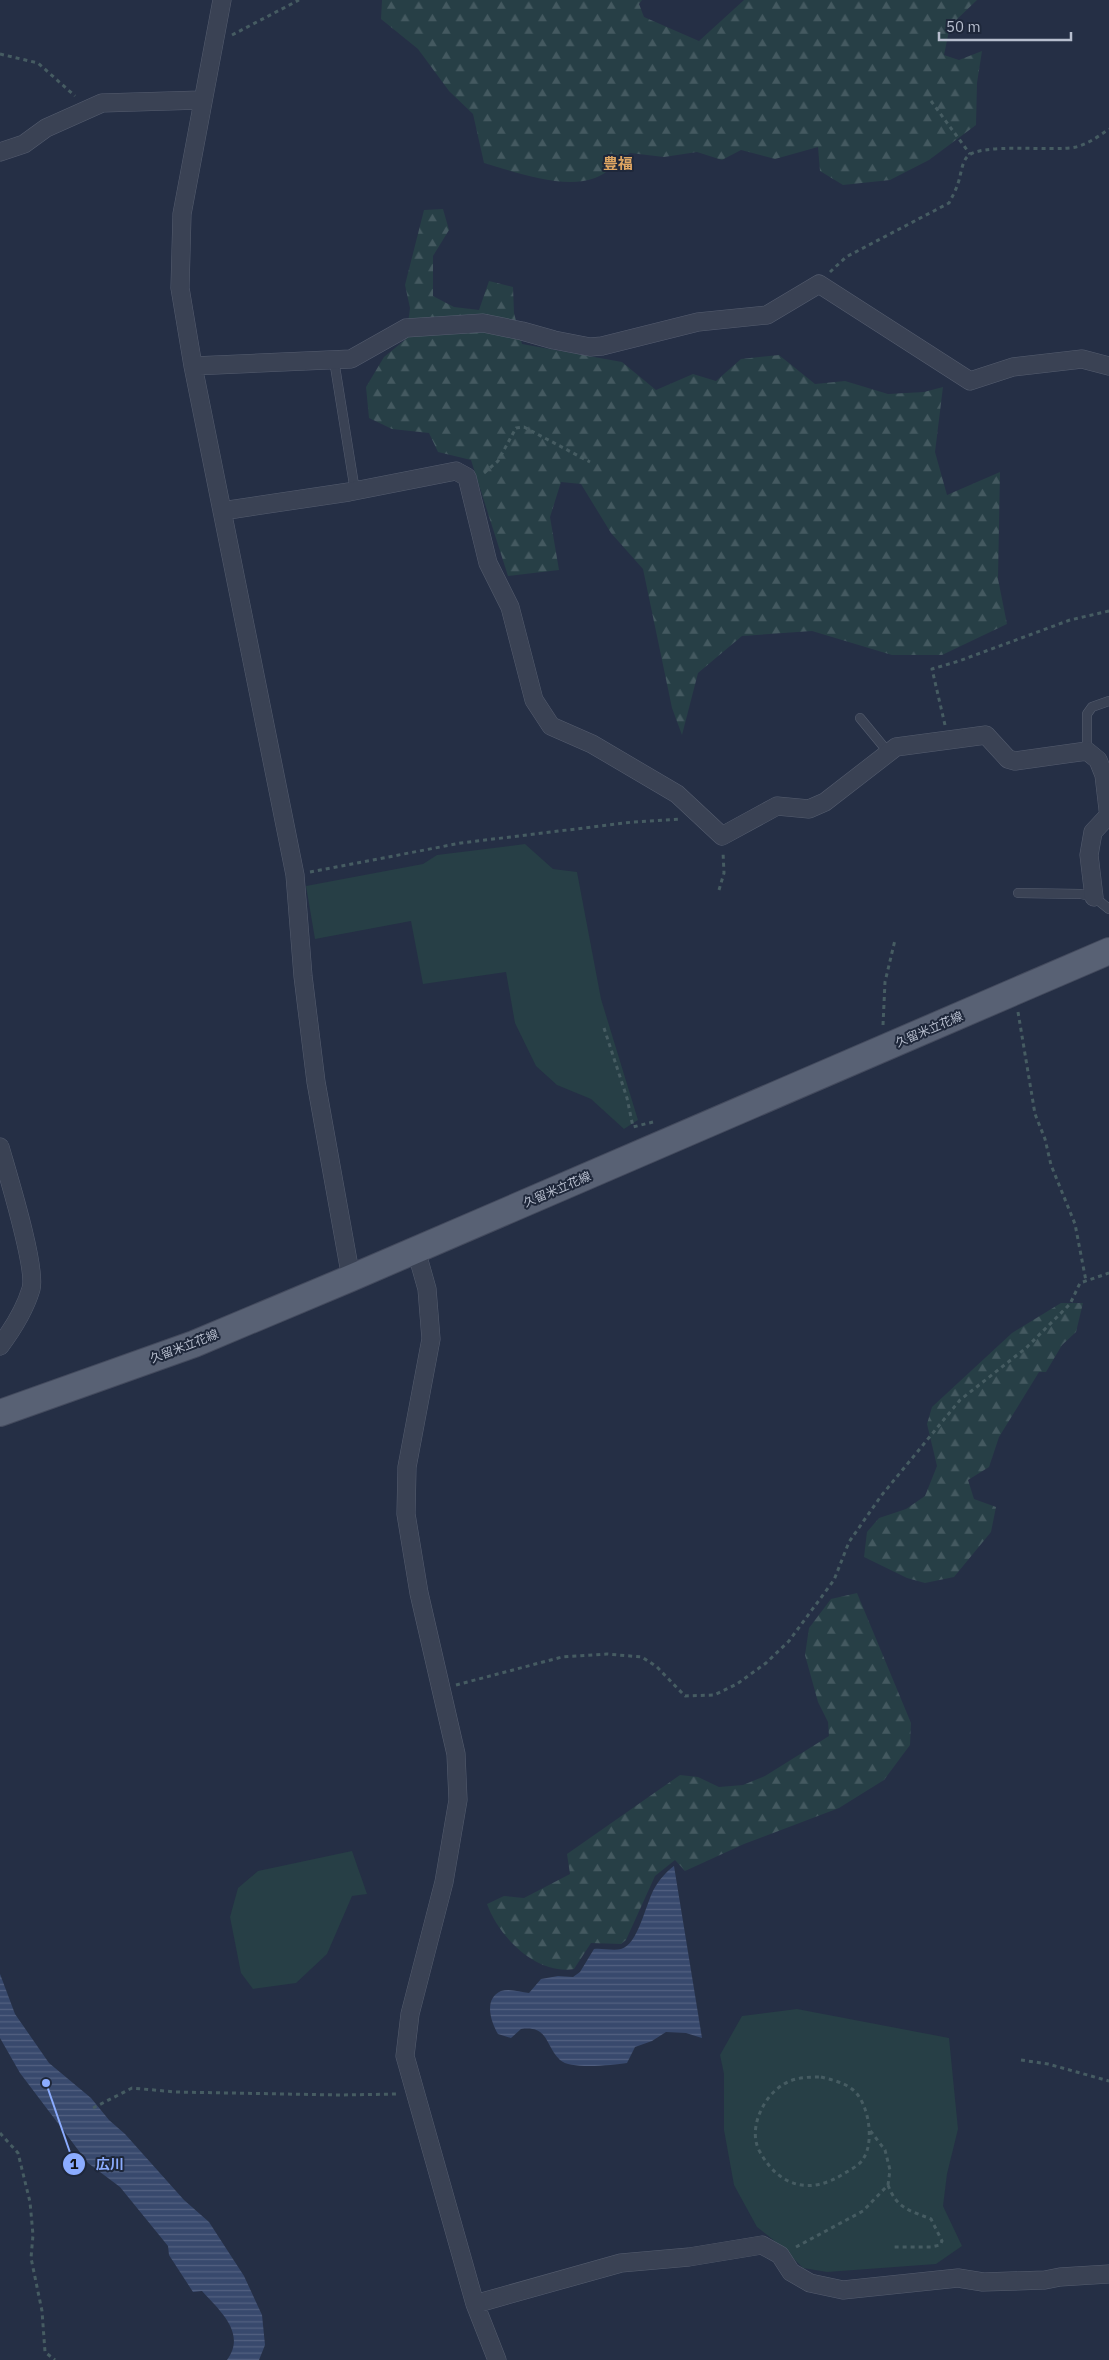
<svg xmlns="http://www.w3.org/2000/svg" width="1109" height="2360" font-family="'IBM Plex Sans','Noto Sans JP',sans-serif">
	<defs>
		<pattern id="forest-firs" width="22" height="20" patternUnits="userSpaceOnUse" patternTransform="scale(1.25)"><rect width="22" height="20" fill="#273f46"/><path d="M5 1l3.5 6h-7zM16 11l3.5 6h-7z" fill="#445960"/></pattern>
		<pattern id="water-rules" width="6" height="5" patternUnits="userSpaceOnUse" patternTransform="scale(1.25)"><rect width="6" height="5" fill="#38496d"/><path d="M0 2.5h6" fill="none" stroke="#536181"/></pattern>
	</defs>
	<rect width="100%" height="100%" fill="#252f45"/>
	<path fill="url(#forest-firs)" d="M382,0h260l-3,4 5,13 55,24 45,-41h233l-27,26 -6,29 15,5 23,-9 -5,32 -1,42 -47,35 -39,20 -47,5 -23,-14 -2,-24 -43,12 -34,-9 -19,10 -25,-8 -33,5 -34,-4c-11,7 -23,21 -35,25 -31,12 -80,-6 -111,-15l-11,-49 -24,-23 -31,-42 -37,-30z
		M443,209l6,21 -16,26v40l21,11 25,3 10,-29 24,6 1,26 8,31 100,18 34,28 37,-16 23,7 25,-22 38,-4 36,29 30,-3 43,13 36,-2 19,-5 -8,65 12,43 53,-23 -2,107 9,45 -65,31h-50l-80,-24 -70,5 -44,37 -16,62 -10,-27 -29,-139 -32,-36 -30,-49 -20,-2 -11,35 9,53 -51,6 -37,-116 -33,-8 -9,-19 -37,-4 -23,-11 -3,-31 18,-30 22,-18 4,-31 -5,-23 19,-75z
		M1061,1303h22l-7,29 -14,13 -16,27h-7l-40,65 -10,30 -21,13 6,19 22,8 -5,25 -37,45 -29,6 -18,-5 -43,-21 3,-25 12,-14 27,-9 19,-13 12,-30 -10,-42 5,-17 80,-74z
		M857,1593l54,130 -1,22 -26,35 -45,28 -95,36 -59,27 -10,-11 -20,16 -29,64 -5,4 -30,-1 -17,26c-38,6 -75,-32 -87,-65l17,-8 20,2 46,-24 -3,-20 113,-79 18,2 21,10 24,-2 22,-9 64,-40 -1,-14 -10,-20 -13,-47 4,-27 22,-29z"/>
	<path fill="#273f46" d="M525,844l28,25 24,3 24,127 37,121 -14,9 -33,-30 -34,-14 -21,-19 -21,-43 -9,-51 -83,12 -12,-63 -96,18 -9,-53 117,-22 14,-9z
		M352,1851l15,43 -15,2 -25,58 -31,29 -43,6 -12,-16 -11,-56 8,-29 20,-17z
		M797,2009l152,29 9,91 -11,45 -4,32 19,40 -26,18 -109,8 -24,-4 -22,-22 -24,-19 -23,-42 -10,-55v-56l-4,-19 22,-39z"/>
	<path fill="url(#water-rules)" d="M674,1866l28,172 -16,-5 -20,-1 -14,9 -17,6 -8,16c-15,2 -56,7 -67,-3 -15,-14 -11,-35 -39,-31l-10,9 -13,-4c-7,-12 -15,-35 3,-43 9,-3 19,1 28,2l12,-14 17,-3 15,1 7,-5 14,-23c8,-1 19,2 27,0 17,-4 25,-46 33,-60 5,-9 12,-17 20,-23z
		M0,1974l15,40 34,49 42,35 18,22 16,14 59,66 25,22 35,54 18,39 3,30 -6,15h-32c20,-27 -8,-50 -25,-69l-9,1 -24,-37 -1,-9 -48,-59 -32,-24 -68,-90 -20,-35z"/>
	<g fill="none" stroke-linecap="round" stroke-linejoin="round">
		<defs>
			<path id="lane" d="M334,360l21,131
				M860,718l28,34
				M1087,751v-37l5,-7 17,-6
				M1018,893l63,1 13,3 15,12"/>
			<path id="street" d="M222,0l-40,214 -2,74 13,78 102,509 8,101 13,106 35,196
				M0,152l24,-8 22,-16 56,-25 99,-3
				M193,366l158,-7 55,-31 77,-5 39,8 32,9 36,7 12,-1 96,-24 69,-7 52,-31 151,97 43,-14 69,-8 27,7
				M222,511l127,-19 107,-21 11,6 21,86 22,44 24,93 17,26 41,18 85,50 45,42 55,-30 32,3 16,-7 71,-55 90,-12 22,24 7,2 72,-10 11,9 6,15 5,43
				M1094,897l-5,-42 4,-23 14,-15
				M0,1147c7,25 37,121 31,142 -6,20 -19,41 -31,57
				M416,1250l11,39 4,50 -24,128 -1,47 13,79 37,161 2,46 -14,82 -34,132 -5,42 70,248 22,56
				M475,2304l146,-41 68,-6 73,-12 18,10 11,17 19,11 33,7 115,-12 25,4 62,-2 15,-3 49,-3"/>
			<path id="primary" d="M0,1413l194,-69 157,-66 758,-327"/>
		</defs>
		<use href="#lane" stroke="#555d6f" stroke-width="10"/>
		<use href="#street" stroke="#555d6f" stroke-width="19"/>
		<use href="#primary" stroke="#444b5e" stroke-width="28"/>
		<path stroke="#465c62" stroke-width="3" stroke-dasharray="4 4" stroke-linecap="butt" d="M232,35l67,-35
			M0,54l38,9 37,33
			M931,101l39,53
			M830,272l16,-15 103,-54c3,-6 6,-11 8,-17 4,-9 4,-22 10,-29 13,-15 85,-5 109,-10 12,-3 23,-11 33,-18
			M484,473l14,-12 18,-33 8,-1 66,35
			M945,725l-13,-56 27,-8 111,-41 39,-9
			M310,872l151,-29 172,-21 47,-3
			M719,890l5,-17 -1,-21
			M1018,1012l17,102 10,25 6,26 24,59 11,57
			M883,1025l2,-43 10,-42
			M604,1028l23,70 6,29 20,-5
			M456,1685l106,-28 45,-3 35,3 15,10 28,29 29,-1 23,-11 29,-21 23,-22 45,-61 15,-38 32,-46 79,-96 66,-52 44,-44 10,-21 29,-10
			M1021,2060l27,4 61,17
			M821,2077c11,3 22,5 31,12 17,13 23,53 11,70 -3,6 -13,11 -18,14 -34,22 -65,15 -85,-21 -13,-22 3,-56 24,-68 11,-7 25,-7 37,-7z
			M93,2108l39,-20 43,4 165,3 59,-1
			M0,2133l18,20 12,49 3,33 -2,23 11,53 3,41 10,8
			M888,2185c9,24 21,25 43,34l11,22 -2,4 -9,2h-37
			M796,2247l67,-36 25,-26 2,-15 -5,-20 -16,-21"/>
		<use href="#lane" stroke="#3a4254" stroke-width="9"/>
		<use href="#street" stroke="#3a4254" stroke-width="18"/>
		<use href="#primary" stroke="#586174" stroke-width="26"/>
	</g>
	<g text-anchor="middle" dominant-baseline="central" stroke-width="4" stroke-linejoin="round" paint-order="stroke">
		<g font-size="12" fill="#b7bece" stroke="#1e273a">
			<text transform="translate(929 1029) rotate(-23)">久留米立花線</text>
			<text transform="translate(557 1189) rotate(-23)">久留米立花線</text>
			<text transform="translate(184 1346) rotate(-21)">久留米立花線</text>
		</g>
		<g font-size="15" font-weight="bold" fill="#dea562" stroke="#1e273a">
			<text x="618" y="163">豊福</text>
		</g>
	</g>
	<path fill="none" stroke="#8bacff" stroke-width="2" d="M46 2083L74 2164"/>
	<g fill="#8bacff" stroke="#1e273a" stroke-width="2">
		<circle cx="46" cy="2083" r="5"/>
		<circle cx="74" cy="2164" r="12"/>
	</g>
	<g font-size="15" text-anchor="middle" font-weight="bold" fill="#111">
		<text x="74" y="2169">1</text>
	</g>
	<g font-size="14" text-anchor="middle" font-weight="bold" fill="#8bacff" stroke="#1e273a" stroke-width="4" stroke-linejoin="round" paint-order="stroke">
		<text x="110" y="2169">広川</text>
	</g>
	<path d="M939 32v8h132v-8" fill="none" stroke="#b7bece" stroke-width="2.5"/>
	<text x="946" y="32" font-size="15" fill="#b7bece" stroke="#1e273a" stroke-width="4" paint-order="stroke">50 m</text>
</svg>
